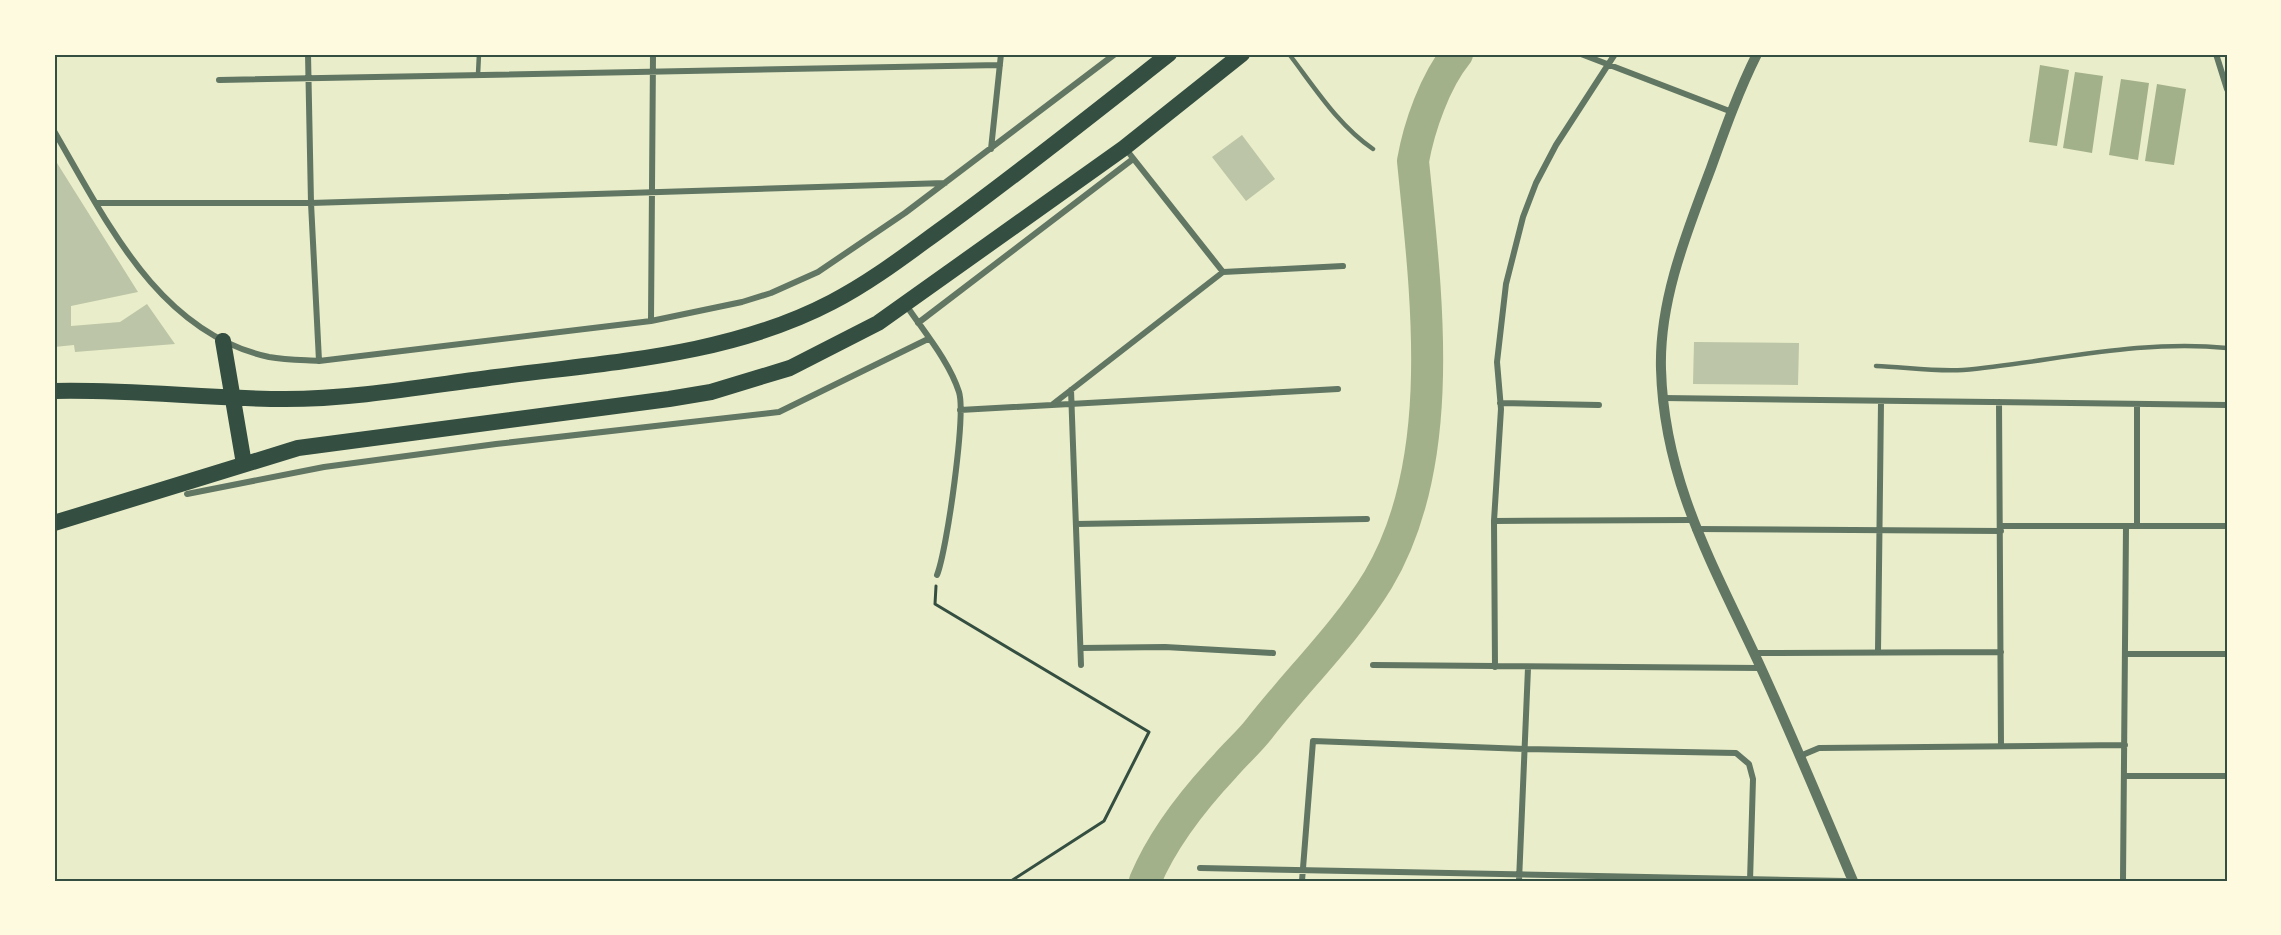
<svg xmlns="http://www.w3.org/2000/svg" width="2281" height="935" font-family="'PT Serif',serif">
	<rect width="100%" height="100%" fill="#e9edc9"/>
	<path fill="#a3b18a" d="M2040,65l29,5 -12,76 -28,-4z
		M2075,72l28,4 -11,77 -29,-5z
		M2121,79l28,4 -11,77 -29,-5z
		M2157,84l29,5 -12,76 -29,-4z"/>
	<g fill="none" stroke-linecap="round" stroke-linejoin="round">
		<path stroke="#a3b18a" stroke-width="32" d="M1145,881c18,-43 48,-81 80,-115 11,-13 24,-24 34,-37 39,-50 86,-95 119,-149 71,-119 48,-287 35,-419 6,-34 22,-80 44,-107"/>
	</g>
	<path fill="#bcc5a7" d="M1242,135l33,44 -29,22 -34,-44z
		M57,163l81,129 -67,14v20l49,-4 27,-18 28,40 -100,8 -1,-7 -20,2v-183z
		M1694,342l105,1 -1,42 -105,-1z"/>
	<g fill="none" stroke-linecap="round" stroke-linejoin="round">
		<path stroke="#344e41" stroke-width="3" d="M936,586l-1,18 214,128 -45,89 -93,60"/>
		<path stroke="#617663" stroke-width="4.5" d="M1289,54c26,34 49,71 84,95
			M478,74l1,-20
			M1876,366c28,1 59,6 87,4 88,-8 175,-31 264,-22"/>
		<path stroke="#617663" stroke-width="6" d="M308,54l3,149 8,158
			M1581,54l151,58
			M2216,54l11,35
			M219,80l781,-15
			M54,131c52,89 104,202 215,226 17,3 34,3 50,4l332,-40 91,-19 29,-9 47,-21 87,-59 210,-159
			M1125,148l98,124
			M991,149l10,-95
			M96,203h215l634,-20
			M906,305c18,27 43,56 53,87 7,23 -12,158 -22,183
			M651,321l2,-267
			M918,323l215,-164
			M1071,390l10,275
			M1663,398l564,7
			M1999,402l2,344
			M1500,403l99,2
			M1053,404l170,-132 120,-6
			M2137,404v122
			M960,410l378,-21
			M187,494l137,-27 172,-23 283,-32 149,-73
			M1494,521l197,-1
			M1076,524l291,-5
			M2001,526h226
			M1695,529l306,2
			M1081,648l84,-1 108,6
			M1878,652l3,-250
			M1754,653l247,-1
			M2125,654h102
			M1373,665l388,3
			M1495,667l-1,-146 7,-112 -4,-47 9,-78 17,-67 13,-34 20,-38 59,-91
			M1800,756l19,-8 306,-3
			M2124,776h103
			M1200,868l645,13
			M1302,881l11,-140 212,8 211,4 13,11 4,15 -3,102
			M1519,881l9,-213
			M2123,881l3,-355"/>
		<path stroke="#617663" stroke-width="10" d="M1757,54c-18,36 -32,75 -46,114 -24,64 -52,132 -50,201 3,114 54,199 100,299 32,70 62,142 92,213"/>
		<path stroke="#344e41" stroke-width="16" d="M223,341l21,123
			M54,391c77,-2 153,8 231,8 70,0 141,-13 211,-22 113,-15 233,-21 336,-75 39,-20 75,-48 111,-74 77,-56 151,-115 226,-174
			M54,523l244,-75 371,-49 42,-7 79,-24 88,-45 246,-175 118,-94"/>
	</g>
	<rect width="2281" height="935" fill="none" stroke="#fefae0" stroke-width="111"/>
	<rect x="56" y="56" width="2170" height="824" fill="none" stroke="#344e41" stroke-width="2"/>
</svg>
